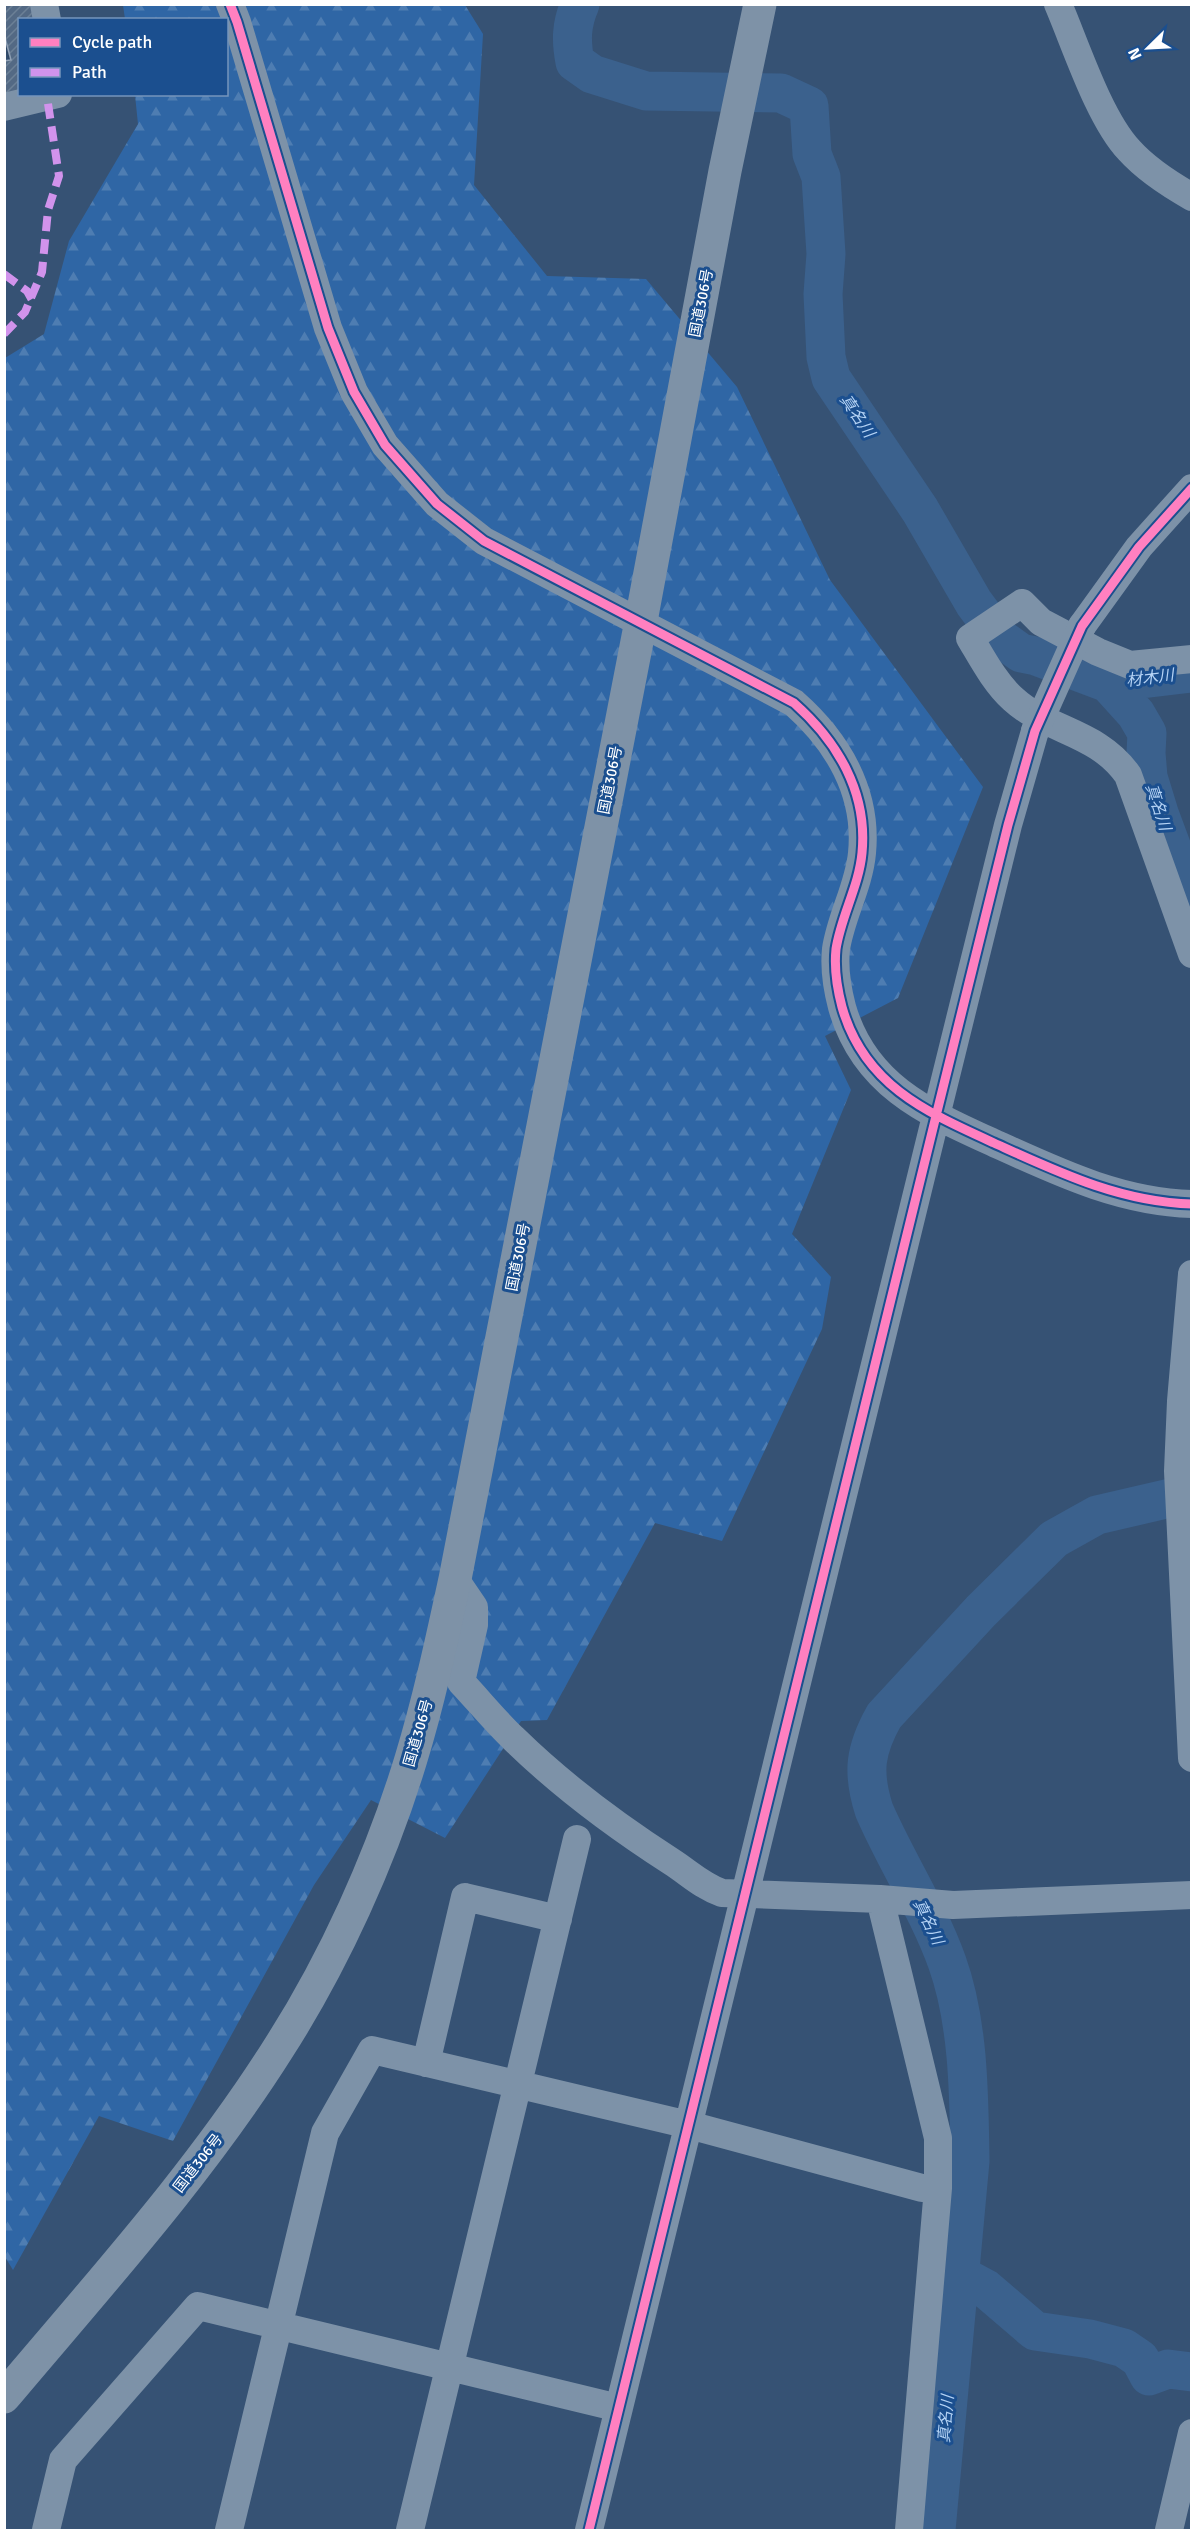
<svg xmlns="http://www.w3.org/2000/svg" width="1196" height="2535" font-family="Signika,'Noto Sans JP',sans-serif">
	<defs>
		<pattern id="forest-firs" width="22" height="20" patternUnits="userSpaceOnUse" patternTransform="scale(1.5)"><rect width="22" height="20" fill="#2f66a5"/><path d="M5 1l3.5 6h-7zM16 11l3.5 6h-7z" fill="#4e7db2"/></pattern>
		<pattern id="building-hatch" width="6" height="6" patternUnits="userSpaceOnUse" patternTransform="scale(1.5)"><rect width="6" height="6" fill="#526984"/><path d="M-1 1l2-2M0 6l6-6M5 7l2-2" fill="none" stroke="#6c8096"/></pattern>
		<filter id="shadow"><feDropShadow dx="3.5" dy="6" stdDeviation="3" flood-color="#0009"/></filter>
	</defs>
	<rect width="100%" height="100%" fill="#365274"/>
	<path fill="url(#forest-firs)" d="M123,5h342l18,29 -9,151 73,91 99,3 91,108 93,193 153,207 -85,211 -73,38 26,54 -59,144 39,43 -9,52 -100,212 -67,-18 -108,197 -26,1 -76,117 -74,-38 -57,85 -141,256 -74,-25 -86,154 -8,-13v-1899l39,-24 25,-93 69,-117 -3,-29 91,-1v-74l-101,-1z"/>
	<g fill="none" stroke-linecap="round" stroke-linejoin="round">
		<path stroke="#3b618d" stroke-width="39" d="M580,4c-9,21 -9,37 -5,58l17,12 54,17 135,2 28,13 3,48 9,23 5,77 -3,40 3,63 5,21 89,132 54,93 26,35 21,15 15,3 72,27 28,31 11,19 -1,20 2,24 11,36 33,89
			M1108,683l84,-10
			M960,2275l26,14 49,42 55,8 34,9 16,11 9,17 19,-7 24,3
			M936,2530l34,-369c-1,-64 -1,-138 -23,-199 -19,-53 -51,-101 -73,-152 -12,-38 -9,-60 10,-94l97,-105 73,-72 43,-24 95,-22"/>
	</g>
	<path fill="url(#building-hatch)" stroke="#92a2b6" stroke-width="1.5" filter="url(#shadow)" d="M4,4h32l3,16h-19v70l-16,7v-36l7,-1 -7,-26z"/>
	<g fill="none" stroke-linecap="round" stroke-linejoin="round">
		<path stroke="#7d92a8" stroke-width="28" d="M44,4l3,16
			M230,4l7,18 91,306 26,64 31,53 52,59 47,37 310,162c43,38 74,89 68,150 -3,33 -21,63 -26,96 -2,19 1,39 6,58 22,78 84,105 152,136 64,29 126,59 198,61
			M1058,4c18,42 41,114 71,146 17,19 40,34 63,47
			M4,107l54,-13
			M1082,626l57,-79 53,-59
			M1192,659l-62,6 -32,-13 -57,-30 -19,-19 -52,35c12,20 25,45 43,61 36,33 84,32 115,76l64,179
			M1192,1274l-11,127 -3,70 14,287
			M455,1579l19,28v18l-13,57c18,19 34,39 53,57 48,47 102,87 158,123 17,11 30,24 50,31l158,6 73,6 239,-10
			M880,1899l58,239v50l-29,342
			M426,2063l39,-166 93,22
			M46,2530l17,-70 135,-154 421,102
			M229,2530l96,-397 47,-83 317,75 233,63h16
			M410,2530l167,-691
			M589,2530l347,-1414 72,-291 27,-94
			M1169,2530l23,-97"/>
		<path stroke="#7e92a7" stroke-width="33" d="M4,2397c95,-113 195,-223 274,-348 56,-87 103,-191 133,-290 18,-59 31,-120 44,-180l186,-958 84,-450 35,-167"/>
		<path stroke="#7d92a8" stroke-width="28" d="M1035,731l47,-105"/>
		<path stroke="#d193ec" stroke-width="8" stroke-dasharray="15 8" stroke-linecap="butt" d="M4,274l23,17 5,9
			M4,334l21,-22 17,-40 6,-62 11,-34 -12,-79"/>
		<defs>
			<path id="cycleway" d="M230,4l7,18 91,306 26,64 31,53 52,59 47,37 310,162c43,38 74,89 68,150 -3,33 -21,63 -26,96 -2,19 1,39 6,58 22,78 84,105 152,136 64,29 126,59 198,61
				M589,2530l347,-1414 72,-291 27,-94 47,-105 57,-79 53,-59"/>
		</defs>
		<use href="#cycleway" stroke="#1b4f8f" stroke-width="13"/>
		<use href="#cycleway" stroke="#ff80c0" stroke-width="9"/>
	</g>
	<g text-anchor="middle" dominant-baseline="central" stroke-width="6" stroke-linejoin="round" paint-order="stroke">
		<g font-size="15" fill="#fff" stroke="#1b4f8f">
			<text transform="translate(701 303) rotate(-79)">国道306号</text>
			<text transform="translate(610 780) rotate(-79)">国道306号</text>
			<text transform="translate(518 1257) rotate(-79)">国道306号</text>
			<text transform="translate(418 1733) rotate(-74)">国道306号</text>
			<text transform="translate(198 2163) rotate(-52)">国道306号</text>
		</g>
		<g font-size="16" font-style="italic" fill="#b5d3f5" stroke="#1b4f8f">
			<text transform="translate(857 416) rotate(56)">真名川</text>
			<text transform="translate(1150 678) rotate(-7)">材木川</text>
			<text transform="translate(1158 807) rotate(72)">真名川</text>
			<text transform="translate(928 1922) rotate(64)">真名川</text>
			<text transform="translate(946 2419) rotate(-85)">真名川</text>
		</g>
	</g>
	<rect width="1196" height="2535" fill="none" stroke="#ffffff" stroke-width="12"/>
	<rect x="18" y="18" width="210" height="78" fill="#1b4f8f" stroke="#7695bc" stroke-width="1.5"/>
	<rect x="30" y="38" width="30" height="9" fill="#ff80c0" stroke="#7695bc" stroke-width="1.5"/>
	<text x="72" y="48" font-size="18" fill="#ffffff">Cycle path</text>
	<rect x="30" y="68" width="30" height="9" fill="#d193ec" stroke="#7695bc" stroke-width="1.5"/>
	<text x="72" y="78" font-size="18" fill="#ffffff">Path</text>
	<g transform="translate(1148 48) rotate(246)" stroke="#1b4f8f" stroke-width="4.5" paint-order="stroke">
	<path d="M0-4.5L10 22L0 15L-10 22Z" fill="#ffffff"/>
	<text y="-9" font-size="16" font-weight="bold" text-anchor="middle" fill="#ffffff">N</text>
	</g>
</svg>
